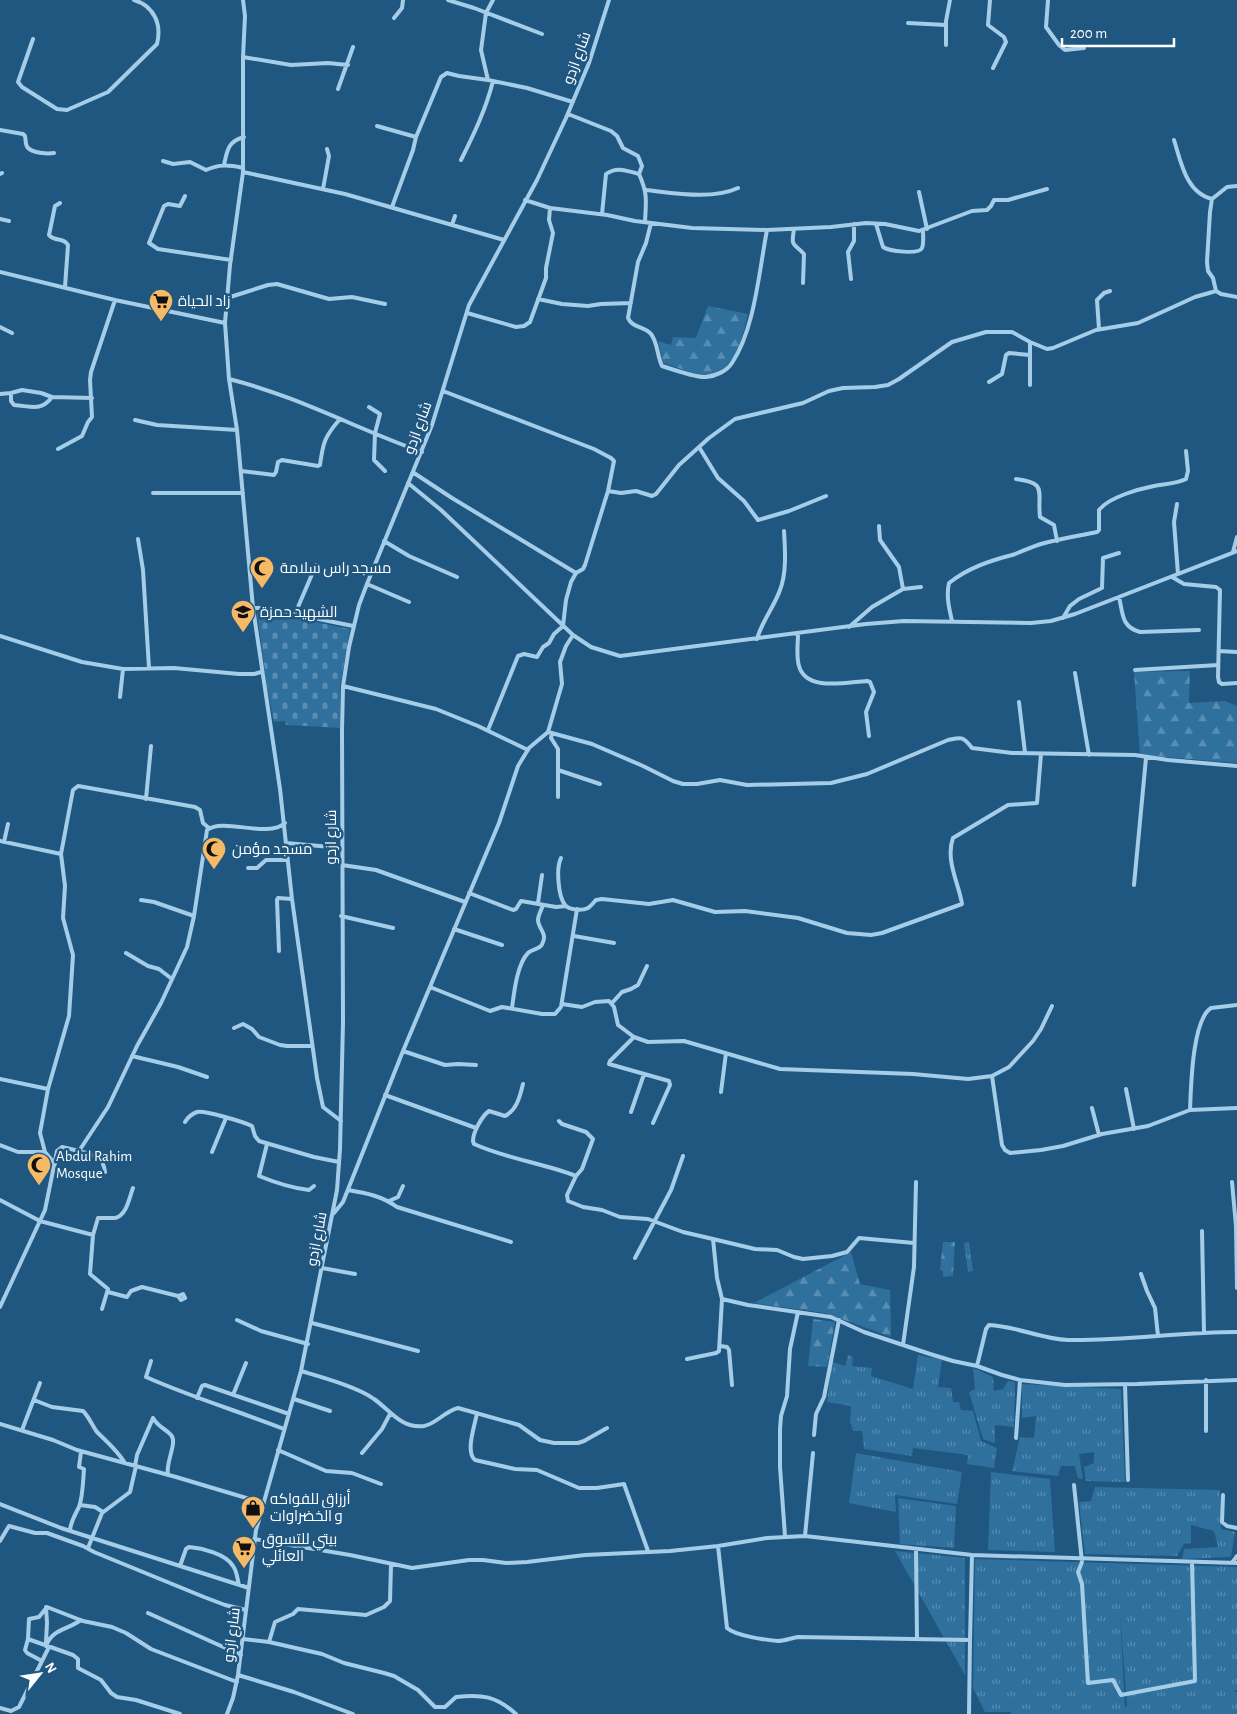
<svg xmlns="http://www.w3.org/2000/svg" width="1237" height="1714" font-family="'Alegreya Sans',Cairo,sans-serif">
	<defs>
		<pattern id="grass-tufts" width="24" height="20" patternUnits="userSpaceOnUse" patternTransform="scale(1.25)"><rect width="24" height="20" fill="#2f709d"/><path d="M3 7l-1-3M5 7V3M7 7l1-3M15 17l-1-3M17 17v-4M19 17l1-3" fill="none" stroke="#598db1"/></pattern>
		<pattern id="forest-firs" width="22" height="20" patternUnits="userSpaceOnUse" patternTransform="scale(1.25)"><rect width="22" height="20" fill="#2f709d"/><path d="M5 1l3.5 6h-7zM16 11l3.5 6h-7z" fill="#598db1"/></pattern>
		<pattern id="cemetery-stones" width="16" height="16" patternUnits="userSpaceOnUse" patternTransform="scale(1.25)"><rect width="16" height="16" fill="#2f709d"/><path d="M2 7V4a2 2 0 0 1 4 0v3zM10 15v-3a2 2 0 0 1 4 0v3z" fill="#598db1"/></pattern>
	</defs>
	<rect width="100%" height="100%" fill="#1f5781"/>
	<path fill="url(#grass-tufts)" fill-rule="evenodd" d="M969,1242l4,29 -5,1 -4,-29z
		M848,1355l5,2 -1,9 20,2 -1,8 42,13 5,-34 24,5 -4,27 13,1 2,14h6l2,8 12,1 8,30 16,7 -3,20 -27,-4 1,-9 -55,-7 -1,8 -48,-7 -2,-18h-9l-3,-10 1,-15 -24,-4 5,-40 13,4z
		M973,1368l20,9 1,14 9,-2 5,-8 7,1 -1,45 -19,-2v18l-12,-4 -14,-47 6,-3z
		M1022,1384l99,5 4,93 -39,-1 -2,-14 10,-4v-11l-15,2 4,25 -5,-1 -3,-12h-14l-3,10 -46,-5 8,-34 14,1 2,-22 -14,2z
		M856,1453l106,19 -5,32 -62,-9 1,17 -47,-9z
		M991,1472l59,7 5,73 -67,-2z
		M1095,1487l125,3 1,39 14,3 -4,25 -49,2 2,-10 34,-2 -4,-16 -23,-6v18l-7,1 -7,12 -92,-2 -6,-52 12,-1z
		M898,1498l58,8 -2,42 -54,-4z
		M895,1551l70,7v117z
		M975,1559l262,8v123l-4,2h4v22h-226v-2h-26l-12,-24zM1120,1615l7,91 -2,1z"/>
	<path fill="url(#forest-firs)" d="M708,306l40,8c-5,21 -14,64 -44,61 -13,-2 -28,-8 -41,-12l-5,-22 13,4 2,-8 23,1z
		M1190,671l-1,32 36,-2 12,5v57l-97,-8 -6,-83z
		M943,1242h12l-2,34 -10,1v-6l-3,-1z
		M851,1252l9,32 30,6 1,47 -66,-24 -71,-10z
		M813,1319l22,3 -8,45 -19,-1z"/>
	<path fill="url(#cemetery-stones)" d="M265,612l85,17 -10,57v42l-54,-3 -1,-4 -11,1 -7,-36 -10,-73z"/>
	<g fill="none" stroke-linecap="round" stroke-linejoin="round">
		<path stroke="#a5cde8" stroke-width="4" d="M243,0l2,16 -2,41v115l-13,93 -5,58 4,56 8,51 16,178 27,181 12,110 25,179 6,29 18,14
			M448,0l26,8 68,26
			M493,0l-7,13 -5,37 7,30 39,8 46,14
			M990,0l-2,25 16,12 2,5 -13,26
			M1048,0l-2,27 13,18 6,5 19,-2
			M394,18l8,-10 1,-8
			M908,23l38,2
			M33,39l-15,43 4,5 35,22 10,1 41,-18 49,-48c5,-20 -3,-38 -23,-44
			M946,45v-24l4,-21
			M243,57l48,8 37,-2 20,2
			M338,89l15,-42
			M568,114l43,17 6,5 6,12 15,8 4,10 -3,8
			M377,126l39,11
			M0,130l23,4 2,2c1,4 0,9 3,12 5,5 19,6 26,5
			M1174,140c7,22 12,53 38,59
			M461,160c13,-26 25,-51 32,-79
			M163,161l10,3 17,-2 16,8c13,-6 23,-5 37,-2
			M224,165c3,-14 4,-24 20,-28
			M243,172l102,22 159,46
			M0,174l2,-1
			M323,189l6,-33 -2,-7
			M646,190c28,3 66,10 92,-2
			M919,192l8,37
			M185,196l-5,10 -12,-2 -4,2 -15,37 9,6 73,11
			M525,200l25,8 57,7 28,6 57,7 75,2 64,-3 35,-4 19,1 34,7 53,-20 15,-1 4,-4 3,-6h14l39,-11
			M60,203l-5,3 -6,29c5,7 15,2 19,10l-3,42
			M392,207l21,-57 3,-13 25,-60 6,-4 12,3 29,4
			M602,214l4,-40c11,-8 21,-3 33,0 9,20 7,27 6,48
			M0,219l9,2
			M651,223l-5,20 -8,19 -10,56c4,10 17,8 23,16 7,9 6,22 11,32 9,3 37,12 44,11 10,-1 21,-6 26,-14 23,-35 27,-92 35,-133
			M876,224l7,23c6,4 36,8 39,1 2,-5 1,-12 1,-17
			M452,225l3,-9
			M794,229c-3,19 -1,13 10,25l-1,29
			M0,272l115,28 110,23
			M851,279l-3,-27 6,-11v-17
			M1216,291l-3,-13 -5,-7 -1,-9 3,-50 2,-13 15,-12 10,-1
			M227,298l41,-13 9,-1 52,15 23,-2 33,7
			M538,299l24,5 26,2 13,-2 30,-1
			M467,313l49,14 8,-1 6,-4 16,-44v-10l7,-35 -4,-13 1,-12
			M0,327l12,6
			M1099,329l-2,-29 7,-7 6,-2
			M1030,342v43
			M229,379c68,17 128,50 193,73
			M989,382l13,-8 4,-19 3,-2 21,2
			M443,391l151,58 17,9 3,3 -6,30 -23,74 -2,4 -7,4 -5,9 -5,18 -3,26 -9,8 -5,9 -6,4 -6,10 -13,-3 -6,2 -30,74
			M11,393v8l3,4c17,1 27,7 38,-8
			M0,394l11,-1 11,-3 19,3 11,4 40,1
			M369,407l11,7 -5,19 -1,27 11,11
			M135,420l22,5 80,5
			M699,447l19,31 26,23 14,19 31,-9 37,-15
			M58,449l24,-13 6,-14 4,-5 -2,-37 1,-8 24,-72
			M241,471l33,4 2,-3 2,-10 4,-2 36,6 2,-1c3,-23 5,-29 20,-46
			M414,473l38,25 124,75
			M1016,479c32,4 21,12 24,38l14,8 3,16
			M408,483l33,27 132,125 18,12 29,9 246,-32 38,-3 127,2 20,-2 24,-7 162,-63
			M608,491l13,2 15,-2 16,5 4,-2 23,-29 30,-27 26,-19 68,-16 26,-12 14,-3 32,-1 13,-2 11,-6 53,-37 34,-10h26l18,10 17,7 6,-1 43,-18 42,-7 57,-26 21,-6 5,3 16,3
			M153,493h90
			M1177,504l-3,18 4,52
			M879,526l1,14 19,27 4,22
			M138,539l5,31 6,98
			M384,541l25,15 48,21
			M1233,552l4,-15
			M1172,577l12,7 32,3 4,3 -2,87 1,5 3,2 15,-1
			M367,584l42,18
			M1119,597c4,16 2,30 21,35l59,-2
			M253,608h12l88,18
			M295,614l21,-49
			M1063,618l7,-12 9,-7 23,-11 1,-30 16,-5
			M952,621c-3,-13 -6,-25 -3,-38 19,-15 40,-22 63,-28 9,-3 19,-8 29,-11 18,-5 37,-8 56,-12l2,-2v-20c10,-13 40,-21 55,-24 10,-2 22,-2 32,-7l2,-8 -2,-20
			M849,627l23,-20 31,-18 18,-2
			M798,634c0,10 -2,22 1,32 7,26 48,16 68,15l3,1 4,10 -8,20 3,24
			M0,636l82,26 41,7 51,-1 65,6h15l7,-2
			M757,639c5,-18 17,-32 23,-49 7,-18 5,-41 4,-59
			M1219,651l18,1
			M1135,670l83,-5
			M1075,673l14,82
			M343,686l93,23 42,17 50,24
			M120,697l3,-28
			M1019,702l6,51
			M548,732l44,12 51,22 30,15 10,3h14l23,-4 27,5 84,-2 36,-9 81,-34c14,-3 15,-4 24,8l40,5 123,2 33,5 69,6
			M552,733l-1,5 7,11v48
			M558,770l42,14
			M146,799l5,-53
			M0,841l61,13
			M4,842l4,-18
			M286,843l56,5
			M561,858c-5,10 -3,38 4,47 4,5 17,6 23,3 3,-2 6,-6 8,-8l6,-1 47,5 24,-4 42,12 30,-1 53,7 49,15 24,2 11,-2 80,-29c-3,-20 -17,-44 -9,-66l55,-33 29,-2 4,-49
			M342,865l34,5 89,32
			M248,868h9l9,-8h21
			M1134,885l12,-127
			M469,893l44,17 3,-1 5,-8 35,6 10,-1
			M141,900l13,2 40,14
			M538,903l4,-28
			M341,916l52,12
			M454,929l48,16
			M574,936l40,7
			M279,951l-2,-51 1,-2 14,1
			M126,953l22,13 11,3 13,10
			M430,987l60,24 12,-4 40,7h13l6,-7 16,-98
			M612,1003l10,-11 9,-3 7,-4 9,-19
			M562,1004l20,3 13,-5 14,-1 5,6 4,18 16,12 14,5 36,-1 96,28 133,5 55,5 24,-3 17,-9 24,-26 8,-12 11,-23
			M512,1008c2,-15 5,-44 16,-55 5,-5 13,-3 15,-11 4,-9 -5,-14 -5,-22 0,-5 4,-11 5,-15
			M234,1028l9,-4 9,5 7,8 21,8 7,1h25
			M634,1037l-24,24 -1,3 60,17 1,4 -17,38
			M403,1051l42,14 13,-1 18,1
			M132,1056l46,11 29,10
			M992,1076l10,69 3,5 5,3 31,-3 22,-4 39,-12 46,-8 42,-16 47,-2
			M0,1079l48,10
			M523,1084c-3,12 -6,26 -18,32l-16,-5c-7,5 -16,21 -16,30l1,3c33,15 69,19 102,32l-9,19 1,6 15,6 19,3 18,7 28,2 35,13 30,7 4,39 5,21 26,6 83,12 33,15 66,22 23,7 24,5 25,9 18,5 45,5 72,-1 100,-4
			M1126,1089l8,40
			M721,1092l5,-39
			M385,1095l91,33
			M1092,1108l7,27
			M1190,1110c1,-22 2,-90 21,-102l26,-3
			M631,1112l13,-38
			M559,1121l3,3 24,8 7,7 -11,30 -6,7
			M185,1122c3,-5 6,-8 12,-10 7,-2 47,10 55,14l3,10 4,5 55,16 25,5
			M267,1144l-8,32c17,7 32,12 50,14l5,-4
			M0,1145l18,7h27
			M79,1151c14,4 24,4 26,21
			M212,1152l14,-34
			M55,1164l-10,-12 -5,-19 8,-44 21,-73 4,-61 -10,-37 2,-32 -4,-32 12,-64 5,-4 6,1 111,20 5,3 3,13 6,5
			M1232,1182l4,44 1,62
			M348,1190c18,3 34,6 49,17l114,35
			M0,1200l40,21 53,14 -3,39 18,15 -6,20
			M389,1201l9,-4 5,-11
			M334,1213l9,-11 60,-151 96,-228 19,-57 11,-18 19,-16 14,-48 -2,-22 6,-16 7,-11
			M1202,1231l2,101
			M93,1235l5,-17c6,0 11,0 17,0 12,-3 14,-20 18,-30
			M713,1239l42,10 22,1 17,7 9,2 29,-3 15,-4 12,-14 55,5
			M635,1258l36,-68 12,-34
			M322,1268l33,6
			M1141,1274l6,17 8,17 3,28
			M108,1292l19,5 4,-6 11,-4 36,9 5,-2 2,4 -4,2 -3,-4
			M0,1307l45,-97 12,-59 5,-4 17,4 29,-44 29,-61 24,-43 26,-56 7,-31 13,-86c17,-13 60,9 78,-7
			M237,1320l24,11 47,13
			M312,1323l106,28
			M903,1345l11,-78 2,-85
			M720,1346l7,1 2,3 3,35
			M687,1359l29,-6 3,-2 3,-52
			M151,1361l-5,16c45,20 92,34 138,52
			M977,1366l9,-37 3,-4c27,1 52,14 79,15 56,1 113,-8 169,-8
			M301,1371c20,6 57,16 73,28 16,11 27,30 50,27 12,-2 21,-15 34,-18l61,17 21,15 14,3h24l6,-2 23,-13
			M1125,1384l3,96
			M233,1395l13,-32
			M197,1398l5,-12 3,-1 84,29
			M294,1399l36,12
			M34,1400l18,7 31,4c6,6 9,14 14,21 11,11 19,17 28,31
			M477,1413c-2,12 -12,39 -2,47l40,9 22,1 42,18h18l27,-4 24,67
			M153,1418c6,10 12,10 18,17 7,7 -6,28 -3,40
			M0,1424l53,16 24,10 99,27 87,26
			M22,1430l18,-47
			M1206,1431v-51
			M814,1435l2,-21 8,-17 15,-77
			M1016,1438l4,-58
			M278,1450l48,21 26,2 29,11
			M362,1453l20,-24 8,-15
			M135,1466l2,-11 16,-37
			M1074,1485l8,77 -4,10 4,12 6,99 25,-3 8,15 74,-14 -3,-119
			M1223,1495l-1,27 5,4 10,2
			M0,1504l61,24 188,60
			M80,1505l15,2 8,5
			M70,1530c1,-9 5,-15 9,-23 4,-11 4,-26 5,-38l-5,-2 2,-15
			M785,1536l-5,-69v-38l1,-13 6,-20 3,-47 8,-37
			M805,1536l8,-83
			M254,1539l96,16 62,13 57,-8h14l23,3 21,-1 58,-7 85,-4 48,-5 49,-8 38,-2 167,19 265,8
			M0,1541l9,-15 26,7h12l36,13 11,6 110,45 21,8 21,5
			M718,1546l9,82c9,8 39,12 51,13 6,0 13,-3 20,-4l172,3 2,-85
			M88,1548l14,-35 28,-21 6,-26
			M916,1549l1,90
			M1232,1563l5,-7
			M180,1566l6,-17 3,-2c13,1 37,7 44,19 4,5 4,12 6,19
			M148,1613l93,42
			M28,1639l45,16 5,4v9l23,12 10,13 6,4 19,3 44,14
			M243,1639l26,3 53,12 22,9 40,10 10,3 24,14 17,17h10l11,-10c26,-3 40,-1 60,17
			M46,1642l1,-19 -1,-16
			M269,1642l6,-20 18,-8 5,-5 68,6 18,-8 6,-6 1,-36
			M46,1646c6,-17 21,-16 35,-26
			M42,1661l-15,-8 -2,-3 3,-11 1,-20 10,-2 8,-10 36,14 29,6 14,6 25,16 86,33
			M238,1675l56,17 59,22
			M0,1708l11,3 8,-4 30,-60
			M227,1714l6,-16 5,-23 18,-145 45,-159 36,-181 3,-41 3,-127 -1,-292 1,-44 6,-39 10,-42 8,-21 65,-159 37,-120 68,-125 29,-62 23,-55 20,-63
			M969,1714l1,-74"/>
	</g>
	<defs>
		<symbol id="supermarket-pin" viewBox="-11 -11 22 30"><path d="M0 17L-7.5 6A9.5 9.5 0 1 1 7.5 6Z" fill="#f6b965" stroke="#1f5781"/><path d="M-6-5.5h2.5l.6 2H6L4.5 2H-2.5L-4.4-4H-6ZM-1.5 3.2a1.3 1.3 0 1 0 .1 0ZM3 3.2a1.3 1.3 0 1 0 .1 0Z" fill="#111"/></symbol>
		<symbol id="mosque-pin" viewBox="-11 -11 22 30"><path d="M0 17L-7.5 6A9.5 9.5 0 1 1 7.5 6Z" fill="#f6b965" stroke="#1f5781"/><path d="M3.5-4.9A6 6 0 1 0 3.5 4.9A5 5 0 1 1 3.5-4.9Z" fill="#111"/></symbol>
		<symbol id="school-pin" viewBox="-11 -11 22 30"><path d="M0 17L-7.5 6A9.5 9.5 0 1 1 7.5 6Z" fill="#f6b965" stroke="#1f5781"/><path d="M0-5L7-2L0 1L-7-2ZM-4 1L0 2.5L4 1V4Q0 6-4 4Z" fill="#111"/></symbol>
		<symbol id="shop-pin" viewBox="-11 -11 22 30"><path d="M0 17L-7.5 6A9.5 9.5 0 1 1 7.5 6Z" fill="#f6b965" stroke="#1f5781"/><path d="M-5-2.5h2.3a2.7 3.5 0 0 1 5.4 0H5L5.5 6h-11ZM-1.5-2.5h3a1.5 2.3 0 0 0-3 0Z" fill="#111"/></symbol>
	</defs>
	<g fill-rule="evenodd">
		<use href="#supermarket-pin" x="147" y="287" width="28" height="38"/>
		<use href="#mosque-pin" x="248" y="554" width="28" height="38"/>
		<use href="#school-pin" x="229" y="598" width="28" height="38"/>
		<use href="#mosque-pin" x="200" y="835" width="28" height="38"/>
		<use href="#mosque-pin" x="25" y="1151" width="28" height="38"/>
		<use href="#shop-pin" x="239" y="1494" width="28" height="38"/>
		<use href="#supermarket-pin" x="230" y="1534" width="28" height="38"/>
	</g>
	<g text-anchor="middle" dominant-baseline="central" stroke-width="5" stroke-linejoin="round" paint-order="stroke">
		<g font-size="15" fill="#fff" stroke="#1f5781">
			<text transform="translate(577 58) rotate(-70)">شارع ازدو</text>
			<text transform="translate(418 428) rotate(-70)">شارع ازدو</text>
			<text transform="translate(331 837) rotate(-90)">شارع ازدو</text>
			<text transform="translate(317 1239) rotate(-79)">شارع ازدو</text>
			<text transform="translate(232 1635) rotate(-83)">شارع ازدو</text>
		</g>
		<g font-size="15" fill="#fff" stroke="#1f5781" text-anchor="start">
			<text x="178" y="301">زاد الحياة</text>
			<text x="280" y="568">مسجد راس سلامة</text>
			<text x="260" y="612">الشهيد حمزة</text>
			<text x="232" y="849">مسجد مؤمن</text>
			<text x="56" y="1156">Abdul Rahim<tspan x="56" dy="17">Mosque</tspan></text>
			<text x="270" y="1499">أرزاق للفواكه<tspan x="270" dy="17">و الخضراوات</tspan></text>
			<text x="262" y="1539">بيتي للتسوق<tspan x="262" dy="17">العائلي</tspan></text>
		</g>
	</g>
	<g transform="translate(40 1674) rotate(60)" stroke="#1f5781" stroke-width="4" paint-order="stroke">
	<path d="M0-4L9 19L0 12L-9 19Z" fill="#ffffff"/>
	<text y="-8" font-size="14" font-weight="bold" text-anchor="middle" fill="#ffffff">N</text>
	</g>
	<path d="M1062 38v8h112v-8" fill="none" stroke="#ffffff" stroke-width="2.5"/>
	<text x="1070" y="38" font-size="15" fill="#ffffff" stroke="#1f5781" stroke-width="4" paint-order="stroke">200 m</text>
</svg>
